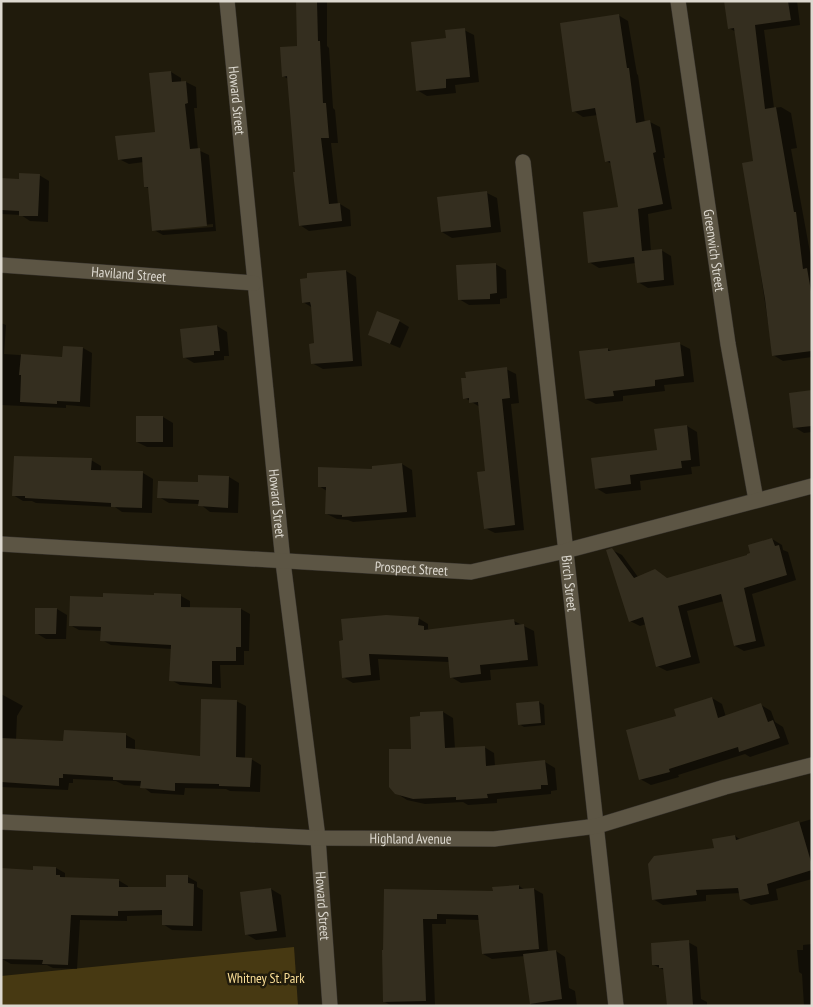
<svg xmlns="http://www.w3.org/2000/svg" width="813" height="1007" font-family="'PT Sans Narrow',sans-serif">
	<rect width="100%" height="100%" fill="#201b0c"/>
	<path fill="#473912" d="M294,947l4,59h-297v-30z"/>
	<path fill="#0007" fill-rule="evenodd" d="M297,1h30v45l2,2 4,60 2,2 3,33h-7l7,62 2,-1 10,6 1,16 -42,5 -9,-6 -12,-146 -5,-3 15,-29z
		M725,1h72l3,24 -36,5 10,78 7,-1 10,6 6,35 -6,1 21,114v94l-29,4 -10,-6 -29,-191 11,-2 -19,-130 -7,-4z
		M618,15l10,6 9,53 1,1 7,48 5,-1 10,5 5,31h-2l9,51 -24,5 3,37 10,-1 10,6 3,29 -26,3 -10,-6 -2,-19 -37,5 -10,-6 31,-54 -8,-44 -6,-3 -8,-46 -15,2 -9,-6z
		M464,30l10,5 5,47 -24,3 1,8 -29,3 -10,-6 30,-51z
		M171,72l10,6v4h5l10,5 1,21h-3l4,42 11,5 7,76 -53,4 -9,-5 -4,-41 -4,-2 -2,-25 -15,2 -10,-5 37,-26zM213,224v3l-52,4v-2z
		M39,175l10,6 -1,41 -18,-1 -9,-6 -20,-1v-35l19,1z
		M487,193l10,5 4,34 -49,6 -10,-6z
		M495,264l11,6 1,28 -7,1v5l-31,1 -10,-6z
		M346,271l10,6 6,89 -39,3 -11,-6 3,-19 -2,-36 -10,-6z
		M399,321l10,6 -9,21 -31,-13z
		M1,323l5,2 -2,29 59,4 20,-10 9,5 -2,54 -24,-2v3l-65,-3z
		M217,326l10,6 2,24h-5v4l-30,3 -10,-6 -2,-27z
		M680,344l10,5 4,33 -30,3 1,6 -42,5v5l-27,3 -10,-5 22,-50 5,3z
		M506,369l10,5 3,29 -8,1 13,126 -29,3 -10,-5 2,-56 -7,-65 -15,-9 2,-18z
		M812,391v41l-8,1 -10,-6z
		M137,417h26l10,6v24h-26l-10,-5z
		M687,426l10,6 3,34 -9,1 1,7 -52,7 1,9 -35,4 -10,-6 62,-37z
		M91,460l10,6v5l42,2 10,6 -1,34 -30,-1 -7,-5 -79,-4 -4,-2h-9l-10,-6z
		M402,464l10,6 4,47 -63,5 -5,-2 -11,-1 -10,-5v-23l-8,-5 55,-16v-3z
		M199,476l30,1 10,6 -1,30 -28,-1 -10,-8 -31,-1 -10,-6 40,-14z
		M772,539l10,6 1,5 5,2 8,28 -44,14 13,52 -21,5 -9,-5 -11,-45 -37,10 13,52 -33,8 -10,-5 -11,-42 -6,2 -10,-5 -18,-71 10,5 16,22 30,2 81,-23z
		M181,596l9,5v7l51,1 9,5 -1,37h-5v14h-24l1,23 -41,-3 -9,-5 1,-31 -61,-4 -9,-5v-9l-23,-1 -9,-5 34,-27z
		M57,609l10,6 -1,24h-20l-10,-6z
		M418,618l10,6v5l2,1 84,-9 20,10 4,35 -48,4 1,10 -30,3 -10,-6 -2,-15 -71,-3 2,21 -27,3 -10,-6 -3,-35z
		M1,694l22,12 -6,10 -1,24 48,2 62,-7 9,5v10l66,7 35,-56 10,5 -1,53h6l10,6 -1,27 -30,-1 -4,-2 -41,-1 -1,7 -33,-2 -9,-7 -18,-1 -8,-4 -43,-2v4h-4l-1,7 -67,-3z
		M712,698l10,6 4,13 35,-12 10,6 4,11 8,5 6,17 -39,13 -5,-3 -67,21 1,2 -28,8 -11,-6z
		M539,702l5,3 1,20 -21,2 -5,-3z
		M443,712l10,6 2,31 29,-2 10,6 1,13 50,-4 10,6 2,22 -6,1v3l-54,5v4l-29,2 -5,-3 -38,2 -18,-4 -11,-7 16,-42 10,-33 -1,-5z
		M812,819v60l-36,10 2,11 -27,5 -10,-6 -1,-6 -34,2v6l-43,4 -10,-6 63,-50 19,-13 6,4z
		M56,868l9,5v5l53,2 10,6v2l39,1 21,-12 9,5v5l6,3 -1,41 -30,-1 -9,-6v-9l-36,1v5l-47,-1 -3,49 -24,-1 -6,-3 -36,-1 -9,-5 32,-88z
		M519,886l6,4 9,-1 9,5 5,58 8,-1 9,6 4,31 6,3 2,15h-46l-6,-50 -33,3 -9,-5 -4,-34 -33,-1v5h-14l3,82h-43l-7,-4v-112l109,2z
		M271,889l10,6 5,42 -30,3 -10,-6z
		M688,942l9,5 4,52 6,3v4h-39l-4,-36 -10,-5z
		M812,944v62h-8l-2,-32 -3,-2 -2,-22h6v-5z"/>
	<path fill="#342e1f" d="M296,1h21l1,40h2l3,62h3l3,35h-8l8,66 11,-1 2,18 -43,5 -6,-54h2l-8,-96 -5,1 -2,-30 17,-1z
		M724,1h64l3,19 -36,5 10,84 11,-2 18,105h2l7,57 4,-1 5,29v54l-40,5 -7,-57 -23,-136 11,-2 -19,-133 -6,1z
		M619,14l8,54h2l7,55 14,-3 6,32 -3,1 10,51 -25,5 4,42 20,-2 2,31 -27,3 -3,-26 -46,6 -5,-51 35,-5 -8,-46 -5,1 -10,-54 -23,4 -12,-89z
		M465,28l5,49 -24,2v9l-30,3 -5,-49 35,-4 -1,-8z
		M171,71l1,11 14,-1 2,22 -3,1 5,45 10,-1 7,78 -55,5 -4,-44h-4l-2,-30 -24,3 -3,-24 40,-4 -6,-59z
		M19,173l21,1 -2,42h-19v-5l-18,-1v-32l18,1z
		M487,191l4,36 -50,5 -4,-35z
		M496,263l1,30 -7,1v5l-32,1 -2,-35z
		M346,270l7,91 -42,3 -2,-20 5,-1 -3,-37 -1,-4 -8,1 -2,-24 7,-1v-5z
		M377,311l23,9 -10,24 -22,-9z
		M217,325l3,26h-6v4l-31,3 -3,-29z
		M680,342l4,34 -29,4v6l-42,5 1,5 -29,3 -6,-48 29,-3v3z
		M63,346l20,1 -3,55 -23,-1v3l-37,-2 1,-27h-2l2,-21 41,3z
		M507,367l3,31 -8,1 13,126 -31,4 -7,-57 8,-1 -7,-69 -9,1v-5l-6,1 -2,-21h5l-1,-6z
		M812,390v36l-19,2 -4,-35z
		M136,416h27v26h-27z
		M687,425l4,35 -10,1 1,7 -52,7 1,9 -36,5 -4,-31 66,-8 -3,-21z
		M14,456l78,2 -1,12 52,1 -1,37 -31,-1v-4l-86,-5v-2h-13z
		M402,463l5,49 -65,5v-2l-17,-1 1,-27h-8v-20l54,2v-3z
		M198,475l31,1 -1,32 -30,-2 1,-6 -42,-2 1,-17 40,1z
		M772,538l3,8 4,-1 8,30 -43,13 12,53 -22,5 -13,-52 -43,12 13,51 -35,10 -13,-50 -14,5 -23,-72 6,-2 22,30 21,-9 12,9 80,-23v-1l3,-1 -2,-8z
		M103,593l51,2v-2l27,1v13l60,1v39h-5v14h-24v23l-43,-3 2,-36 -71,-4 1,-14 -32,-1 1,-30 33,1z
		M35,608h22l-1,26h-21z
		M386,615l33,2 -1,8 6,1v4l90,-11 1,6 9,-1 4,36 -48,5 1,9 -31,4 -2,-21 -79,-3 2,21 -29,3 -3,-37 4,-1 -2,-21z
		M712,697l6,21 43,-15 7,19 5,-2 7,18 -41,14 -1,-5 -69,22 1,3 -31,8 -13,-50 50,-14 -2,-7z
		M201,699l36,1 -1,57 16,1 -2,29 -31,-1v-2l-44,-1v8l-35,-3 1,-7 -28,-1v-3l-50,-3v4h-4v8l-58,-4v-44l62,3 1,-11 62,3v15l74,8z
		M539,701l2,22 -23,2 -2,-22z
		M443,711l2,37 40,-2 1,20 59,-6 3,25h-7v4l-54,5 1,4 -32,2v-3l-43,2 -18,-5 -6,-7v-38h22l-1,-32 10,-1v-4z
		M799,821l13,44v5l-45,14 2,10 -29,6 -2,-12 -42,2 1,5 -45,5 -4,-36 6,-8 60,-8 -2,-9 23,-4 1,5z
		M33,866l23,1v8h4v2l59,2v8h47v-12h22v8l6,1 -1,42 -31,-1v-15l-44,1v5l-47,-1 -3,50 -26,-1 1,-4 -42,-1v-91l32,2z
		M519,885v4l15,-1 5,61 -57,5 -4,-39 -41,-1v5h-14l3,82 -43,1 -1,-52h1l1,-61 109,2 -1,-4z
		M271,888l6,43 -32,4 -5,-43z
		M689,940l4,66h-26l-4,-38h-4v-3h-7l-1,-22z
		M556,950l6,49 -32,5 -7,-50z"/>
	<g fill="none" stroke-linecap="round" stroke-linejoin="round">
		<defs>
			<g id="minor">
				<path id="s1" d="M227,1l56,561 35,276 12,168"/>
				<path id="s2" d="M678,1l50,343 28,156"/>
				<path id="s3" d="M523,162l93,844"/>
				<path id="s4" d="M1,265l253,18"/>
				<path id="s5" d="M1,544l470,28 94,-21 247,-65"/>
				<path id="s6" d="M1,822l317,16 176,1 103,-13 128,-39 87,-22"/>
			</g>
		</defs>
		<use href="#minor" stroke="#38342e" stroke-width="16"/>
		<use href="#minor" stroke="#5c5544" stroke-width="15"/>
	</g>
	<g text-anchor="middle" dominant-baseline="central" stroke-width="5" stroke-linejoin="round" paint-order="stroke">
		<g font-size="14" fill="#ddd9d0" stroke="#201b0c">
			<text stroke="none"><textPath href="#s1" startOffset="100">Howard Street</textPath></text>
			<text stroke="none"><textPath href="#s2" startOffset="252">Greenwich Street</textPath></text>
			<text stroke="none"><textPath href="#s4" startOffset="128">Haviland Street</textPath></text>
			<text stroke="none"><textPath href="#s1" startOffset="505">Howard Street</textPath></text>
			<text stroke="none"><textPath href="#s5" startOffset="411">Prospect Street</textPath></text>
			<text stroke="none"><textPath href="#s3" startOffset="424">Birch Street</textPath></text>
			<text stroke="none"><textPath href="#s6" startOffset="410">Highland Avenue</textPath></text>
			<text stroke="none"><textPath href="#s1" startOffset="910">Howard Street</textPath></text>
		</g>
		<g font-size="14" fill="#f9dd96" stroke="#201b0c">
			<text x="266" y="978">Whitney St. Park</text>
		</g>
	</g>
	<rect width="813" height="1007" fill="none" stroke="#ddd9d0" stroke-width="5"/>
</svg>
